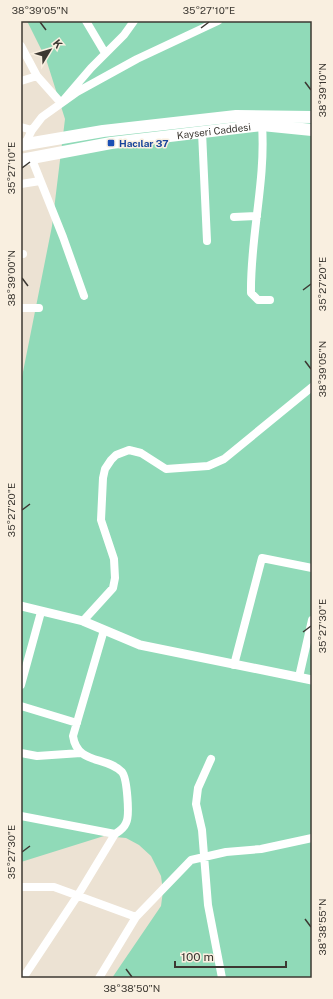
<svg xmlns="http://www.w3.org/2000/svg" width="333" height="999" font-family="'Public Sans',sans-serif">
	<rect width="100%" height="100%" fill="#ece2d3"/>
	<path fill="#90dab8" d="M27,21h285v957h-200l49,-72 2,-15 -2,-15 -10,-20 -12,-11 -13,-7 -22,-2 -83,26v-480l31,-156 13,-107 -19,-60z"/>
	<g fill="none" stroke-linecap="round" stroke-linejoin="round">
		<path stroke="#fff" stroke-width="8" d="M86,21l19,32
			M21,46l16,30 24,27 30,-35 33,-33 10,-14
			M21,81l16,-5
			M262,125c4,56 -12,112 -11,168l7,7h12
			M21,127l11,3
			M202,132l5,109
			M25,144l7,-14 10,-13 35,-25 60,-33 81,-38
			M31,157l32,80 21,59
			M21,184l19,-3
			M234,217l23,-1
			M21,254h2
			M21,308h18
			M83,621l30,-33 2,-10 -1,-19 -13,-39 2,-42 2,-9 6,-9 5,-5 13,-5 12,3 25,16 42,-3 16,-7 88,-72
			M234,665l28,-107 50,10
			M299,677l13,-57
			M21,685l20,-73
			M21,706l56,17
			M21,753l16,3 44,-3
			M211,759l-13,29 -2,16 6,26 6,75 14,73
			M21,816l94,18
			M21,887h33l82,30
			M23,978l55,-83 37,-61c5,-3 9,-6 11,-11 4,-7 1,-45 -4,-51 -15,-16 -45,-7 -49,-36l31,-106
			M99,978l37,-61 55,-57 35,-8 35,-3 51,-11"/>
		<path stroke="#fff" stroke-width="9" d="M21,606l62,15 57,24 172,35"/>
		<g stroke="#fff" stroke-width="12">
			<path d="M21,145l82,-14 133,-15 76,1"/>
			<path id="s1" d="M21,160l90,-17 151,-18 50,5"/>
		</g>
	</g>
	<path fill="none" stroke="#3c3832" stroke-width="1.5" d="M40,22l6,8M201,28l8,-6M305,82l6,8M22,168l8,-6M22,278l6,8M303,290l8,-6M305,361l6,8M22,510l8,-6M303,632l8,-6M22,852l8,-6M305,919l6,8M126,969l6,8"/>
	<rect fill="#1a4fb4" stroke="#f9efe0" stroke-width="1.5" x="107" y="139" width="8" height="8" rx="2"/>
	<g text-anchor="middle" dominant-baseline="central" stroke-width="3" stroke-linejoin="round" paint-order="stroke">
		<g font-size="10" fill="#3c3832" stroke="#f9efe0">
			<text stroke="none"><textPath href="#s1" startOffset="195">Kayseri Caddesi</textPath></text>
		</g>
		<g font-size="10" font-weight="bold" fill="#164399" stroke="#f9efe0" text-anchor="start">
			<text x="119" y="143">Hacılar 37</text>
		</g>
	</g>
	<rect width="333" height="999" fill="none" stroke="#f9efe0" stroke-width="44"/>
	<g transform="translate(50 50) rotate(52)" stroke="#f9efe0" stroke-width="3" paint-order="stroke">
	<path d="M0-3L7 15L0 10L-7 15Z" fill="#3c3832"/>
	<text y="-6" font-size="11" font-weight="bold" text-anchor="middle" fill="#3c3832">K</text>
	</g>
	<path d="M175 961v6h111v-6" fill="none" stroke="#3c3832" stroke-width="2"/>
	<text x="181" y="961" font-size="12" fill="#3c3832" stroke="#f9efe0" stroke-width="3" paint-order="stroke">100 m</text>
	<rect x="22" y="22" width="289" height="955" fill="none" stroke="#3c3832" stroke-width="1.5"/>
	<g font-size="10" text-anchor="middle" fill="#3c3832">
		<text x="40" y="14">38°39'05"N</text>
		<text x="209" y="14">35°27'10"E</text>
		<text transform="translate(322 90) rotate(-90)" y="4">38°39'10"N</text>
		<text transform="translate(11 168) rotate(-90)" y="4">35°27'10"E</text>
		<text transform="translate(11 278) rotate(-90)" y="4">38°39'00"N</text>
		<text transform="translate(322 284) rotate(-90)" y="4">35°27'20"E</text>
		<text transform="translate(322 369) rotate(-90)" y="4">38°39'05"N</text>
		<text transform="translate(11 510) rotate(-90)" y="4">35°27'20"E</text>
		<text transform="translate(322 626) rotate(-90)" y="4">35°27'30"E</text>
		<text transform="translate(11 852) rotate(-90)" y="4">35°27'30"E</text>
		<text transform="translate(322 927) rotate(-90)" y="4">38°38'55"N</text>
		<text x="132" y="992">38°38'50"N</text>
	</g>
</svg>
